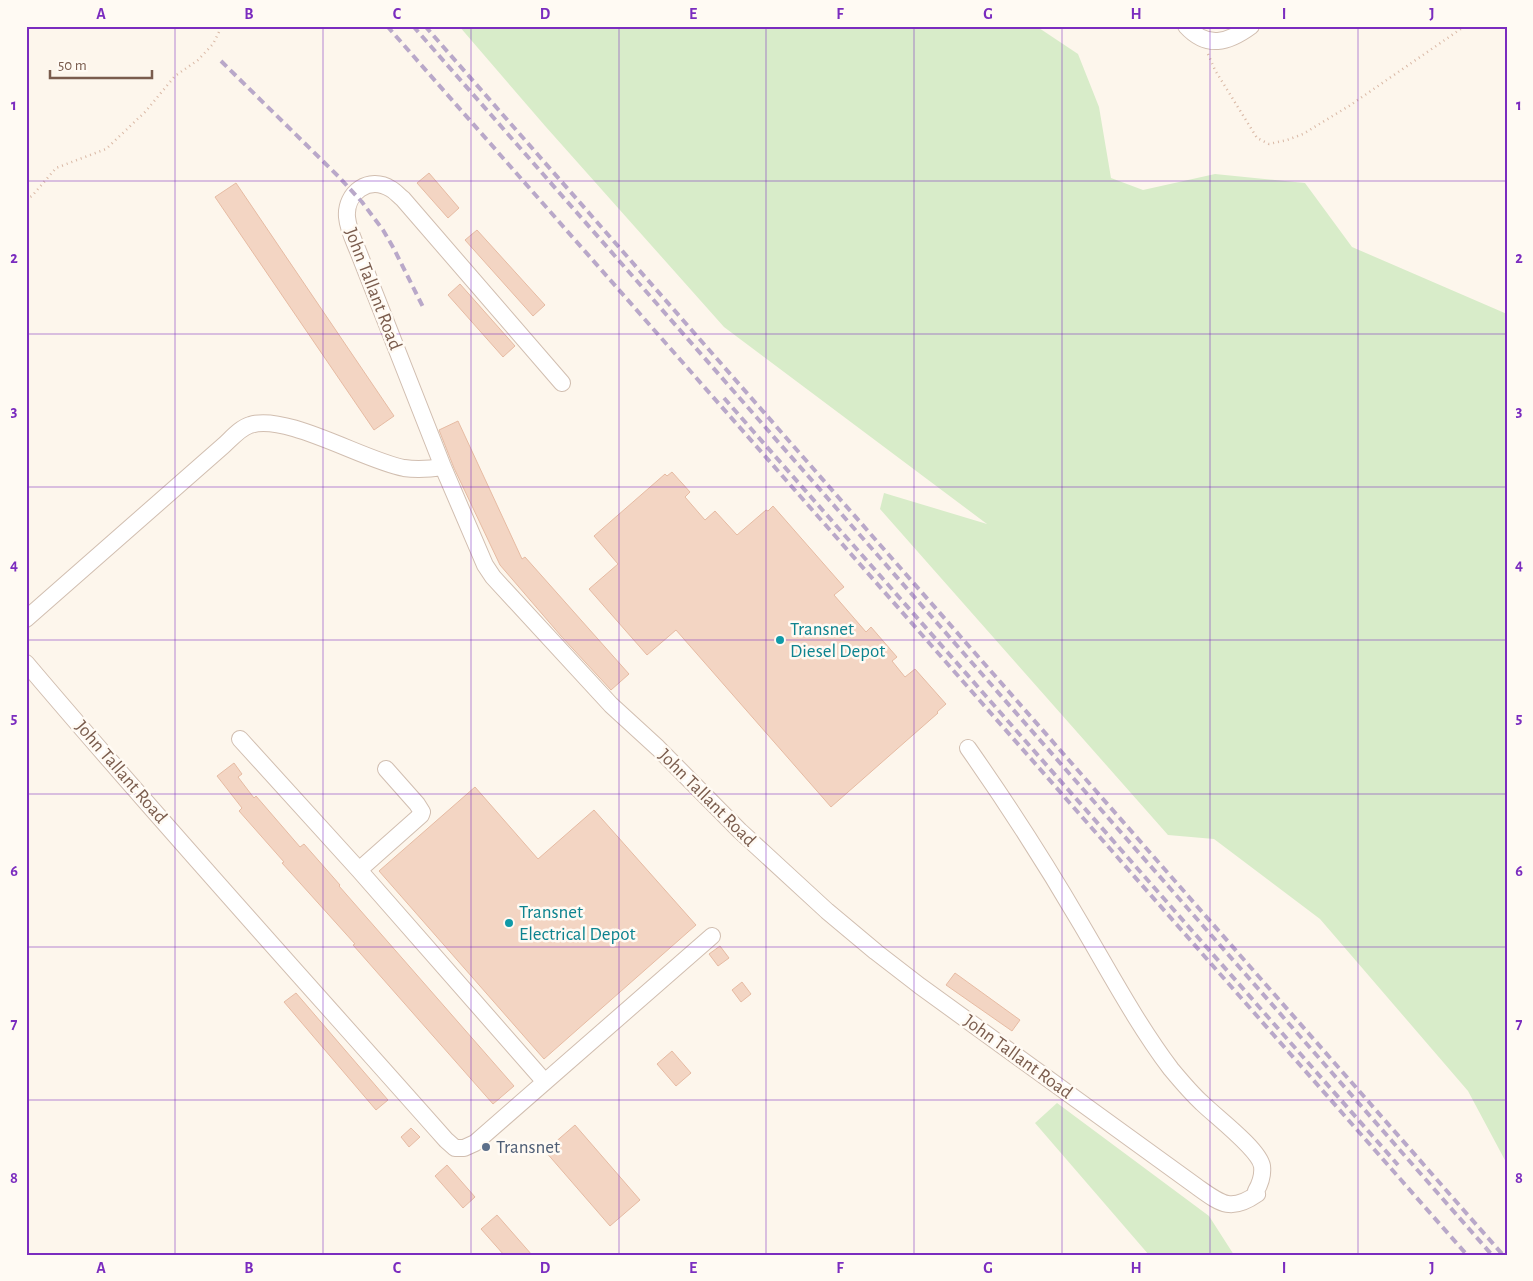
<svg xmlns="http://www.w3.org/2000/svg" width="1533" height="1281" font-family="'Alegreya Sans',sans-serif">
	<rect width="100%" height="100%" fill="#fdf6ec"/>
	<path fill="#d8ecc9" d="M459,26h577l42,28 21,53 12,71 32,12 72,-16 90,9 47,64 155,67v850l-39,-73 -148,-172 -106,-80 -46,-4 -288,-326 4,-16 103,31 -263,-197 -178,-200z
		M1057,1103l152,113 25,39h-85l-114,-132z"/>
	<path fill="#f3d5c3" stroke="#e6bba3" d="M429,173l30,35 -11,10 -31,-35z
		M236,183l158,233 -20,14 -159,-233z
		M477,230l68,75 -12,11 -68,-76z
		M460,284l55,62 -12,11 -55,-62z
		M458,421l64,138 3,-2 104,117 -18,16 -50,-54 -61,-71 -46,-97 -15,-38z
		M672,472l18,20 -5,5 20,23 10,-9 22,24 29,-25 2,1 5,-5 71,81 -10,8 32,37 5,-5 26,30 -5,4 13,16 10,-8 31,35 -9,8 1,1 -107,94 -155,-177 -29,25 -58,-66 29,-25 -24,-28 71,-62 2,2z
		M234,763l8,11 -4,3 16,21 2,-2 44,51 4,-3 36,41 -1,1 175,200 -21,18 -140,-159 2,-1 -73,-81 2,-1 -45,-51 3,-3 -25,-32z
		M475,787l63,72 56,-49 102,115 -152,134 -165,-188z
		M720,946l9,12 -11,8 -9,-12z
		M955,973l65,47 -8,11 -66,-46z
		M742,982l9,12 -10,8 -9,-12z
		M296,993l92,107 -12,10 -92,-108z
		M672,1051l19,22 -15,13 -19,-22z
		M575,1125l65,75 -30,26 -65,-75z
		M411,1128l9,9 -11,10 -8,-10z
		M447,1165l28,32 -12,11 -28,-32z
		M497,1215l35,40h-28l-23,-26z"/>
	<g fill="none" stroke-linecap="round" stroke-linejoin="round">
		<defs>
			<path id="minor" d="M1186,26c21,23 42,17 65,0
				M562,383l-159,-184c-4,-3 -8,-8 -12,-10 -22,-14 -46,4 -44,28 1,12 7,24 11,34l85,216 42,98 8,12 118,128 47,43 82,83 87,80 49,41 44,34 276,200c24,17 34,27 61,8l-1,-3c4,-7 7,-17 6,-25 -3,-17 -47,-50 -60,-63 -11,-10 -21,-22 -31,-34 -34,-45 -61,-96 -90,-145 -35,-60 -73,-119 -113,-176
				M26,619l197,-173c8,-7 17,-18 27,-21 36,-12 115,36 154,43 13,2 26,1 39,-1
				M26,663c137,162 280,319 420,477l9,8h9l11,-5 237,-207
				M240,739l119,131 186,212
				M359,870l62,-55 1,-3 -5,-8 -31,-35"/>
		</defs>
		<use href="#minor" stroke="#d1beb0" stroke-width="18"/>
		<path stroke="#d9b8a5" stroke-width="2.5" stroke-dasharray="1 4" stroke-linecap="butt" d="M1208,54l7,16 42,68 12,6 18,-4 16,-6 46,-28 116,-80
			M26,199l6,-3 24,-28 50,-19 39,-37 30,-36 23,-16 15,-16 9,-18"/>
		<use href="#minor" stroke="#fff" stroke-width="16"/>
		<path stroke="#b9a8c9" stroke-width="4" stroke-dasharray="8 5" stroke-linecap="butt" d="M387,26l1080,1229
			M413,26l1079,1229
			M425,26l1078,1229
			M221,61l117,115 24,26 21,28 11,19 30,60
			M724,398l674,767"/>
	</g>
	<path fill="none" stroke="#7b2cbf" stroke-width="1" stroke-opacity="0.55" d="M175,26v1229M323,26v1229M471,26v1229M619,26v1229M766,26v1229M914,26v1229M1062,26v1229M1210,26v1229M1358,26v1229M26,181h1481M26,334h1481M26,487h1481M26,640h1481M26,794h1481M26,947h1481M26,1100h1481"/>
	<g fill="#0f9aa8" stroke="#fffaf3" stroke-width="2">
		<circle cx="780" cy="640" r="5"/>
		<circle cx="509" cy="923" r="5"/>
	</g>
	<circle fill="#5c6f8a" stroke="#fffaf3" stroke-width="2" cx="486" cy="1147" r="5"/>
	<g text-anchor="middle" dominant-baseline="central" stroke-width="5" stroke-linejoin="round" paint-order="stroke">
		<g font-size="19" fill="#7a5c4d" stroke="#fffaf3">
			<text transform="translate(373 289) rotate(69)">John Tallant Road</text>
			<text transform="translate(121 772) rotate(49)">John Tallant Road</text>
			<text transform="translate(707 798) rotate(45)">John Tallant Road</text>
			<text transform="translate(1018 1057) rotate(36)">John Tallant Road</text>
		</g>
		<g font-size="19" fill="#0d838f" stroke="#fffaf3" text-anchor="start">
			<text x="790" y="629">Transnet<tspan x="790" dy="22">Diesel Depot</tspan></text>
			<text x="519" y="912">Transnet<tspan x="519" dy="22">Electrical Depot</tspan></text>
		</g>
		<g font-size="19" fill="#4e5e75" stroke="#fffaf3" text-anchor="start">
			<text x="496" y="1147">Transnet</text>
		</g>
	</g>
	<rect width="1533" height="1281" fill="none" stroke="#fffaf3" stroke-width="55"/>
	<path d="M50 70v8h102v-8" fill="none" stroke="#7a5c4d" stroke-width="2.5"/>
	<text x="58" y="70" font-size="15" fill="#7a5c4d" stroke="#fffaf3" stroke-width="4" paint-order="stroke">50 m</text>
	<rect x="28" y="28" width="1478" height="1226" fill="none" stroke="#7b2cbf" stroke-width="2"/>
	<g font-size="16" text-anchor="middle" font-weight="bold" fill="#7b2cbf">
		<text x="101" y="19">A</text>
		<text x="249" y="19">B</text>
		<text x="397" y="19">C</text>
		<text x="545" y="19">D</text>
		<text x="693" y="19">E</text>
		<text x="840" y="19">F</text>
		<text x="988" y="19">G</text>
		<text x="1136" y="19">H</text>
		<text x="1284" y="19">I</text>
		<text x="1432" y="19">J</text>
		<text x="14" y="110">1</text>
		<text x="1519" y="110">1</text>
		<text x="14" y="263">2</text>
		<text x="1519" y="263">2</text>
		<text x="14" y="416">3</text>
		<text x="1519" y="416">3</text>
		<text x="14" y="570">4</text>
		<text x="1519" y="570">4</text>
		<text x="14" y="723">5</text>
		<text x="1519" y="723">5</text>
		<text x="14" y="876">6</text>
		<text x="1519" y="876">6</text>
		<text x="14" y="1029">7</text>
		<text x="1519" y="1029">7</text>
		<text x="14" y="1183">8</text>
		<text x="1519" y="1183">8</text>
		<text x="101" y="1273">A</text>
		<text x="249" y="1273">B</text>
		<text x="397" y="1273">C</text>
		<text x="545" y="1273">D</text>
		<text x="693" y="1273">E</text>
		<text x="840" y="1273">F</text>
		<text x="988" y="1273">G</text>
		<text x="1136" y="1273">H</text>
		<text x="1284" y="1273">I</text>
		<text x="1432" y="1273">J</text>
	</g>
</svg>
